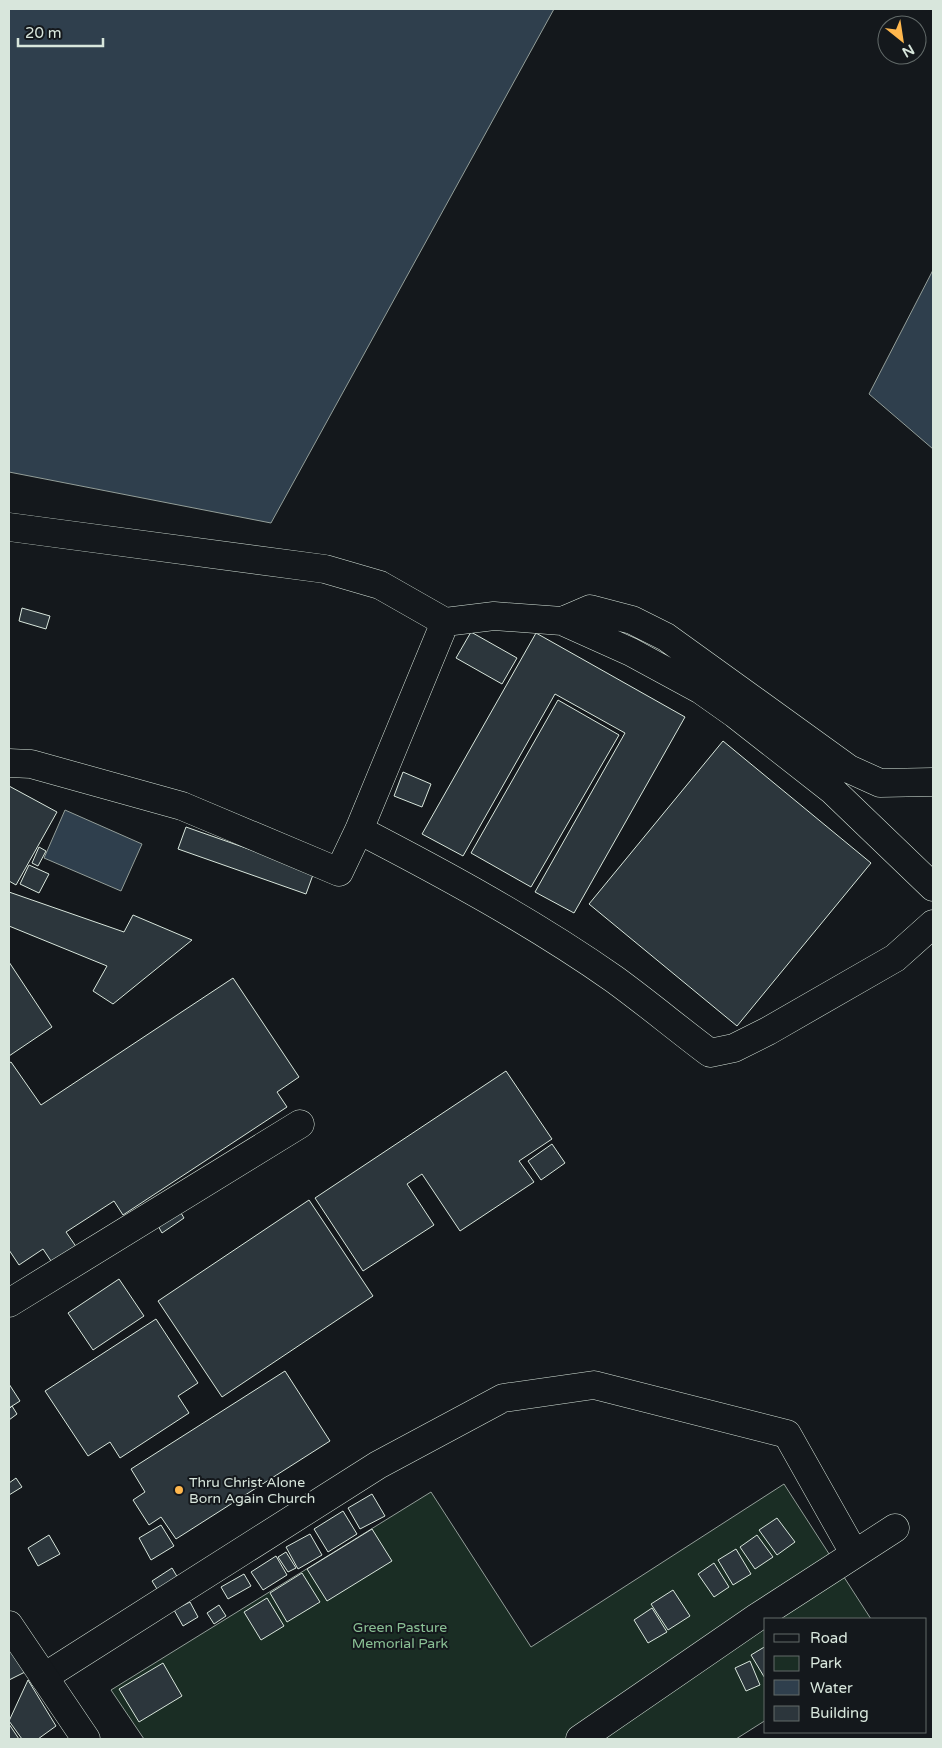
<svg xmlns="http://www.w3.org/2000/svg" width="942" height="1748" font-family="'Varela Round',sans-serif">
	<rect width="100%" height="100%" fill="#14181c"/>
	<path fill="#1a2d24" stroke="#939e99" d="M784,1484l87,135h-105v101l-30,19h-592l-33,-49 320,-198 100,155z"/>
	<path fill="#2f3f4d" stroke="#939e99" d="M9,9h545l-283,514 -262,-51z
		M933,270v179l-64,-55z
		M65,810l77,34 -21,47 -77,-33z"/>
	<path fill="#2c363c" stroke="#d8e6dc" d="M22,608l28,8 -4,13 -27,-8z
		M471,632l46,26 -15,26 -46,-26z
		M536,633l149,84 -111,196 -39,-21 90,-159 -70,-39 -92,162 -41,-22z
		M558,700l61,35 -88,152 -60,-34z
		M723,741l148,122 -134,163 -148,-122z
		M403,772l28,12 -9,23 -28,-11z
		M9,786l48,26 -41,73 -7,-4z
		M186,827l128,45 -8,22 -128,-45z
		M39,847l7,4 -8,15 -6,-3z
		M29,865l20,9 -10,19 -19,-9z
		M9,892l115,40 9,-17 59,25 -79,64 -20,-13 14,-25 -98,-40z
		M9,962l43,65 -43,29z
		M233,978l66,99 -22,15 10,15 -164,108 -9,-14 -48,31 11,16 -24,16 -10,-15 -24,16 -10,-15v-187l2,-1 30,43z
		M506,1071l46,68 -33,22 15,21 -74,49 -38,-57 -15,10 27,41 -71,46 -48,-73z
		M552,1144l13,19 -24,17 -13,-19z
		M309,1200l64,96 -151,101 -64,-96z
		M178,1208l6,10 -22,15 -6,-11z
		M119,1279l25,37 -51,34 -25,-37z
		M156,1319l42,64 -20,13 11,17 -69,45 -10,-16 -22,14 -43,-65z
		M285,1371l45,70 -154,98 -15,-22 -12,8 -16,-25 12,-8 -14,-23z
		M9,1384l11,17 -11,7z
		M12,1406l5,8 -8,6v-11z
		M16,1478l6,9 -13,8v-12z
		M372,1494l13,22 -25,13 -12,-21z
		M343,1511l14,23 -29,18 -14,-23z
		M777,1518l18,24 -18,13 -18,-25z
		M161,1525l13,21 -23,14 -12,-22z
		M372,1529l20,32 -65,40 -20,-32z
		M310,1534l12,21 -24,14 -12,-22z
		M49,1535l11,19 -22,12 -10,-18z
		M757,1535l16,22 -18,12 -15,-22z
		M736,1549l15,25 -18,11 -15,-25z
		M286,1552l10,16 -8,4 -10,-15z
		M276,1556l11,19 -24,15 -12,-18z
		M714,1563l15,24 -15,10 -16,-23z
		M172,1568l10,17 -20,12 -10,-16z
		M302,1573l18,29 -33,20 -17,-29z
		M244,1574l7,12 -23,13 -7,-12z
		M673,1590l17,26 -22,14 -17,-26z
		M267,1598l17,28 -23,14 -17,-28z
		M190,1602l8,15 -15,9 -9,-16z
		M219,1605l7,11 -12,8 -7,-11z
		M652,1608l15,24 -19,11 -14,-23z
		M766,1646v34l-15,-25z
		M9,1648l16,24 -16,8z
		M750,1661l10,24 -14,6 -11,-23z
		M163,1663l19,33 -43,26 -20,-33z
		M28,1680l28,46 -18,13h-16l-13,-18z
		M9,1724l10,15h-10z"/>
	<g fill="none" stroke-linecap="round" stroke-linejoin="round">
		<defs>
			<path id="minor" d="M9,527l316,42 55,16 65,37 49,-6 68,5 69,31 70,38 34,24 97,76 101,97
				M562,621l28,-12 42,11 34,17 183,132 31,14 53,-1
				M9,763l22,1 151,42 157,66 20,-42 86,-208
				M359,830c87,45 175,93 255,149 33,24 64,50 96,74l24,-5 34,-17 127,-73 38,-34
				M9,1303l291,-179
				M44,1677l334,-212 125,-67 91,-13 193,49 67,119
				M580,1739l176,-121 139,-90"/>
			<path id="major" d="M9,1625l77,114"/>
		</defs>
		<use href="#minor" stroke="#d8e6dc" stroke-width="29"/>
		<use href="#major" stroke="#d8e6dc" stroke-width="29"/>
		<use href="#minor" stroke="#14181c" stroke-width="28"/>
		<use href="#major" stroke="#14181c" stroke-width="28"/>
	</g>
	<circle fill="#ffb74d" stroke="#14181c" stroke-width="2" cx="179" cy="1490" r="5"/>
	<g text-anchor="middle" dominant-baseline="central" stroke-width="4" stroke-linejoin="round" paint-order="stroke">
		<g font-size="14" fill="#d8e6dc" stroke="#14181c" text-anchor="start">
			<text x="189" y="1482">Thru Christ Alone<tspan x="189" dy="16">Born Again Church</tspan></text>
		</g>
		<g font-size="14" fill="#8ac095" stroke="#14181c">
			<text x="400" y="1627">Green Pasture<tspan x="400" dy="16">Memorial Park</tspan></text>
		</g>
	</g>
	<rect width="942" height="1748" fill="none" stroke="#d8e6dc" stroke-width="20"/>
	<rect x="764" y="1618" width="162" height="115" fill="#14181c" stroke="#626a69"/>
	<rect x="774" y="1634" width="25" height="8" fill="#14181c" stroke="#626a69"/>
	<text x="810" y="1643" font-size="15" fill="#d8e6dc">Road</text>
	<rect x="774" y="1656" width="25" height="15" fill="#1a2d24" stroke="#626a69"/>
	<text x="810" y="1668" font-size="15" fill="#d8e6dc">Park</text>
	<rect x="774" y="1680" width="25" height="15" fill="#2f3f4d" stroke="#626a69"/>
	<text x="810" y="1693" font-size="15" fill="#d8e6dc">Water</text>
	<rect x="774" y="1706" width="25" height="15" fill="#2c363c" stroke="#626a69"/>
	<text x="810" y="1718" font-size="15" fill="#d8e6dc">Building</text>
	<g transform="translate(902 40) rotate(150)"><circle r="24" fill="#14181c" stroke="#626a69"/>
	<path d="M0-4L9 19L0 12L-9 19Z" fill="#ffb74d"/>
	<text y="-8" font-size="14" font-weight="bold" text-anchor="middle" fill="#d8e6dc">N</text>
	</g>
	<path d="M18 38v8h85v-8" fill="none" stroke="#d8e6dc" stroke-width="2.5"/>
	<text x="25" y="38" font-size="15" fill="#d8e6dc" stroke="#14181c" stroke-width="4" paint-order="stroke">20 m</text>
</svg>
